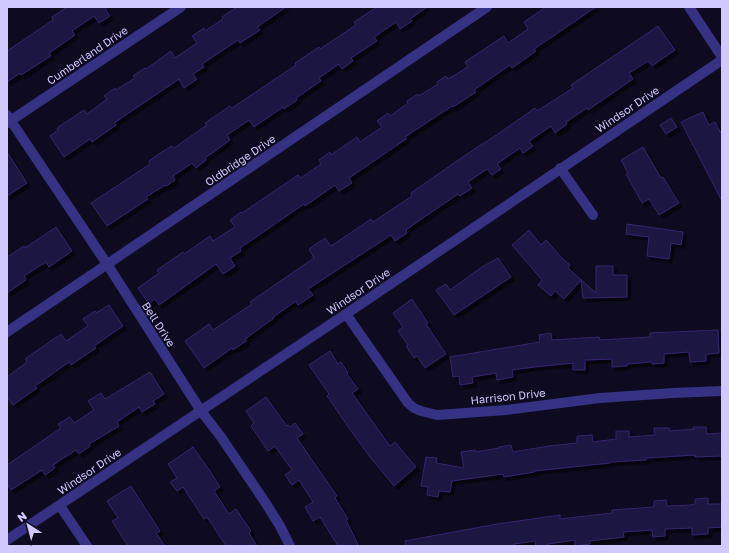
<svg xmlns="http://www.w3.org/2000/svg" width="729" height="553" font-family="'Golos Text',sans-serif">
	<defs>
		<filter id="shadow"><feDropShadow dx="3.5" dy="3.5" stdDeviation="0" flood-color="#0009"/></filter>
	</defs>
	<rect width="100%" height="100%" fill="#0e0a1f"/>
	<path fill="#1f1542" stroke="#352470" filter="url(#shadow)" d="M67,7h40l-2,2 5,7 -11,7 -5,-7 -22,15 3,4 -26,18 2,3 -30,19 -1,-2 -13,9v-31l46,-31 -1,-3z
		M237,7h49l-29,20 3,3 -20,13 -2,-3 -36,24 2,3 -11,7 4,5 -13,9 -5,-9 -65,44 2,2 -24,17 -2,-3 -26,18 -14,-21 8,-6 -1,-2 27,-18 3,4 20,-15 -3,-3 11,-8 1,2 19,-12 -2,-2 12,-8 1,1 25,-18 4,7 22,-15 -5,-7 12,-8 1,3 18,-12 -1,-2z
		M377,7h50l-17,12 2,2 -12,8 -4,-7 -22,15 3,4 -26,17 2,3 -11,8 -3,-5 -20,14 2,3 -25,17 1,2 -13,9 -1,-2 -29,20 -5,-7 -22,15 3,5 -25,18 1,2 -10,8 -4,-5 -19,13 2,4 -9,6 -1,-1 -19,12 2,2 -41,27 -16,-23 59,-39 -1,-3 11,-8 12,-7 2,2 33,-23 -2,-2 25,-17 2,2 64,-43 -1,-2 24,-16 1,2 36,-24 -2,-3z
		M546,7h50l-62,42 2,2 -24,17 -2,-3 -36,25 2,2 -23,15 -1,-1 -47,31 1,2 -57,39 3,5 -13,8 -4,-6 -30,21 -1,-2 -64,44 1,3 -11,7 5,8 -12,8 -7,-10 -57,41 -4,-6 -6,5 -11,-16 21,-15 -2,-3 26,-18 1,2 26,-18 3,5 22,-14 -5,-7 11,-8 1,1 56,-38 3,3 20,-14 -2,-4 11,-8 1,3 26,-18 3,5 22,-15 -5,-6 11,-8 2,3 18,-13 -1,-2 11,-7 1,2 19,-12 -1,-2 9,-6 2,3 20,-12 -3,-5 39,-26 4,7 20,-14 -4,-7z
		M658,26l17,24 -23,16 -4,-5 -19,12 4,6 -45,31 -1,-2 -21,14 1,2 -12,9 -4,-7 -22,15 4,5 -10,7 -3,-5 -23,16 4,5 -9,6 -5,-6 -19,13 4,6 -12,8 -2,-2 -41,28 -11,8 1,3 -12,8 -4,-6 -83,54 5,6 -15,10 -2,-4 -23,16 1,1 -29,21 1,2 -13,9 -1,-2 -28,20 -19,-27 24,-17 4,6 39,-26 -2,-2 64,-44 -5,-9 16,-11 6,8 40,-27 2,3 39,-26 -1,-3 56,-39 31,-20 37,-26 2,3 36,-23 -2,-3z
		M703,112l6,13 6,-3 7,13v66l-41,-79z
		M671,118l6,9 -11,7 -6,-9z
		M643,147l18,31 2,-1 16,26 -20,12 -10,-16 -7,4 -16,-29 2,-1 -7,-13z
		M7,152l20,31 -20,13z
		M627,224l56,8 -2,13 -10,-2 -2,16 -22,-3 2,-19 -23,-3z
		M56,227l16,24 -23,16 -3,-5 -22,14 2,4 -19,13v-36l17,-11 1,2z
		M529,230l12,15 5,-5 16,18 8,7 -2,3 28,25v-27h17v9h14v22l-44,1 -2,-18 -17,19 -9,-8 -4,5 -13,-11 4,-5 -30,-35z
		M498,258l13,19 -57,38 -18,-25 10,-6 4,6 32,-23z
		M412,299l16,24 -2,1 20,30 -21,14 -8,-12 -3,2 -8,-12 2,-1 -10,-14 5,-4 -10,-14z
		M109,305l14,21 -29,20 2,2 -25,17 -2,-3 -34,24 2,2 -24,17 -6,-8v-20l20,-15 -2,-3 36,-25 5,7 22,-15 -5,-7 12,-8 1,2z
		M718,330l1,23 -13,1v7l-16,1 -1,-10 -25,2v9l-12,1 -1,-2 -24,2v2l-15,1v-8l-27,1v10h-12v-7l-39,4 -22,3 1,7 -16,3 -1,-7 -24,4 1,6 -13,2 -1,-9 -6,1 -3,-20 90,-15 -1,-7 12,-2 1,7 47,-3 1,3 50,-3v-4z
		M330,351l8,13 3,-2 7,11 -1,1 11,15 -6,4 38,53 5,-4 21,25 -22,19 -24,-29 -21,-29 -22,-32 2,-2 -20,-29z
		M150,372l14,22 -11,7 2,3 -13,8 -3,-5 -22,15 2,4 -30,18 1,2 -11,8 -3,-4 -23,15 2,3 -10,7 -3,-5 -31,20 -4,-6v-19l54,-37 -3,-4 12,-7 4,6 20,-13 -6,-9 13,-8 4,6z
		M266,397l21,29 1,-1 2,2 5,-4 8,11 -6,4 40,58 -2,2 13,21 -2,1 13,26h-21l-18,-29 -7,4 -8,-14 8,-5 -14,-22 -7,5 -7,-10 7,-5 -17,-24 -7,5 -17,-25 3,-3 -8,-12z
		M693,427h13l1,7 15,-1v23l-27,1v-2l-49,3v2l-36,2v1l-76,8v1l-30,5 -1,-3 -51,7 -2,11 -11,-1 -1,6 -11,-2 1,-8 -7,-1 5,-29 11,1 -1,5 28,5 -3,-16 14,-2v2l24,-4v-1l12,-2 2,7 36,-6 28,-3v-7l15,-1 1,7 23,-3v-8h13v6l26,-2 -1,-7h15l1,3 24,-2z
		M193,447l17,24 10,16 -6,4 15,23 7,-5 15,22 -2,2 8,13h-31l-19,-29 -3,2 -21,-32 -6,4 -7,-9 7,-4 -9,-14z
		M131,486l29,45 -4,2 9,13h-37l-16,-25 6,-3 -11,-17z
		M708,498v6h14v23l-14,1v6l-16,1v-7l-27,1v7l-12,1 -1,-7 -29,2 1,5 -35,4 1,3 -15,2v-6l-27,4 1,2h-13l-1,-5 -21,3v2h-108l-1,-5 92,-17 63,-9v4l52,-6v-3l42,-3v-6l12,-1 1,6 24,-1 4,-1v-5z"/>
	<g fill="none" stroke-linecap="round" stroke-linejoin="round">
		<path stroke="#353183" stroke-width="10" d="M7,115l100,149 94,147 20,26 44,65 15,24 10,20
			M7,123l174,-116
			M560,168l33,47
			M346,314l62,89 6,5 7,3 16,4 69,-5 94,-12 73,-5 49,-2
			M7,332l480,-325
			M60,506l27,40
			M7,540l339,-226 376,-254"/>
		<path stroke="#353183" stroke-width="10" d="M689,7l33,50"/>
	</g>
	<g text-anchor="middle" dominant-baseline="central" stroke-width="3" stroke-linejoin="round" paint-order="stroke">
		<g font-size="11" fill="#d0c9ff" stroke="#0e0a1f">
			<text transform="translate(87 55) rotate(-34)">Cumberland Drive</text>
			<text transform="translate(627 109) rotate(-34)">Windsor Drive</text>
			<text transform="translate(240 160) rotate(-34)">Oldbridge Drive</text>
			<text transform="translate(358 291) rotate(-34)">Windsor Drive</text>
			<text transform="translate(159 324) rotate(57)">Bell Drive</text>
			<text transform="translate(508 396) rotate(-6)">Harrison Drive</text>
			<text transform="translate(89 471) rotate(-34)">Windsor Drive</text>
		</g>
	</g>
	<rect width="729" height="553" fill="none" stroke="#d0c9ff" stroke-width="16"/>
	<g transform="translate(28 525) rotate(324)" stroke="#0e0a1f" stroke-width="3" paint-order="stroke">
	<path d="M0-3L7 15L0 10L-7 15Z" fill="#d0c9ff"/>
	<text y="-6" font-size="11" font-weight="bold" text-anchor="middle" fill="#d0c9ff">N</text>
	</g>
</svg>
